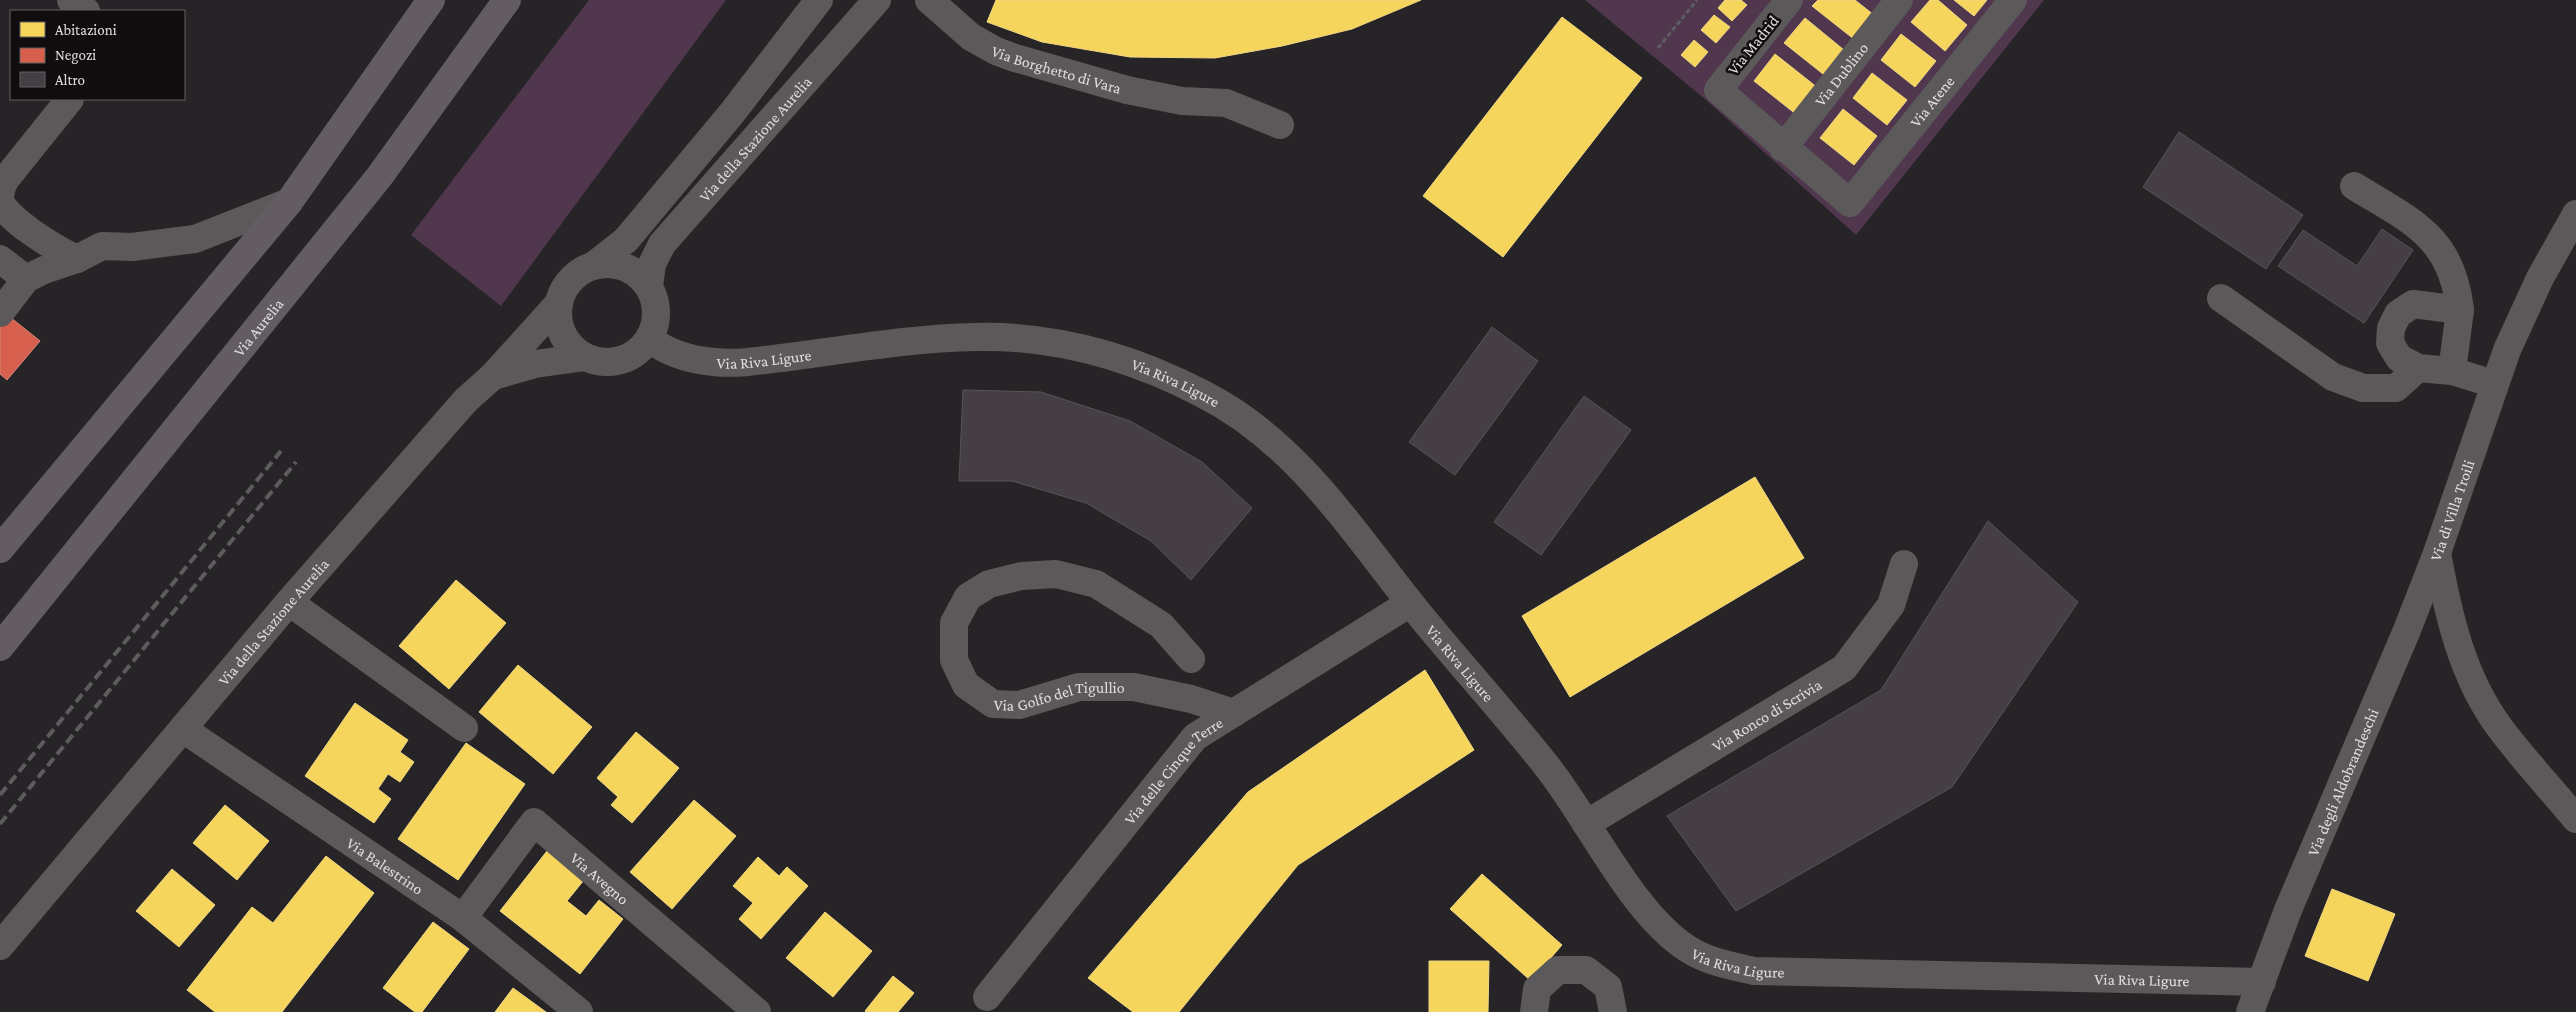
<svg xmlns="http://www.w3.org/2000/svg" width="2576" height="1012" font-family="'Crimson Pro',serif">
	<rect width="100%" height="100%" fill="#272427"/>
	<path fill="#50374e" d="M589,0h137l-225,306 -90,-71z
		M1585,0h459l-188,235 -150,-135z"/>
	<path fill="#f6d55c" stroke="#efd784" d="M996,0h425l-69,29 -70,17 -67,12 -85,-1 -88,-15 -55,-20z
		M1725,0h16l6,5 -15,16 -14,-13z
		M1818,0h37l19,15 -19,25 -43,-34z
		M1930,0h8l29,25 -22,26 -34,-29z
		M1954,0h33l-13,16z
		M1714,15l16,12 -14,16 -15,-13z
		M1562,17l80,61 -139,179 -80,-61z
		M1805,18l39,32 -21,24 -39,-31z
		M1901,34l35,27 -21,26 -34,-27z
		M1694,40l14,12 -13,15 -14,-12z
		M1775,54l43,34 -21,27 -43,-34z
		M1872,73l35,27 -20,25 -34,-27z
		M1843,109l34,27 -23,29 -34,-27z
		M1755,477l49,81 -234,139 -48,-81z
		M456,580l50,43 -57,66 -50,-43z
		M518,665l74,62 -39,47 -74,-62z
		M1425,670l49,80 -176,115 -119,147h-46l-45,-34 160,-186z
		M355,703l53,37 -8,12 14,10 -14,20 -12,-8 -10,15 13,10 -17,24 -69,-47z
		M636,732l43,36 -47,55 -21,-18 7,-8 -21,-19z
		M466,743l59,41 -67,96 -60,-41z
		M694,800l42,36 -64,73 -42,-37z
		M225,805l44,36 -32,39 -44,-37z
		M547,851l37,29 -17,21 19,15 13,-16 24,19 -43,55 -80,-63z
		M326,856l48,37 -92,119h-67l-28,-22 65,-83 21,16z
		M758,857l21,19 8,-9 21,19 -47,53 -22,-20 14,-16 -20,-17z
		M172,869l43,36 -36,42 -43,-36z
		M1482,874l80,71 -31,36 -81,-72z
		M2332,889l63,25 -27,67 -63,-25z
		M825,912l47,39 -39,46 -47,-39z
		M433,922l36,27 -47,63h-7l-32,-24z
		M1429,961h60l-1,51h-59z
		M893,976l21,17 -16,19h-32l-1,-1z
		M513,988l33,24h-51z"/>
	<path fill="#d6604d" stroke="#d98579" d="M0,309l40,32 -33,39 -7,-6z"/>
	<path fill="#463e45" stroke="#575456" d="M2179,132l124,83 -37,54 -123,-82z
		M2382,229l31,21 -49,73 -86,-57 25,-36 54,36z
		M1492,327l46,34 -83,114 -46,-33z
		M963,390l78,2 89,29 72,41 50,46 -61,72 -40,-39 -65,-38 -74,-22h-53z
		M1584,396l47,34 -90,125 -47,-33z
		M1988,521l90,81 -126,185 -216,124 -69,-95 214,-126z"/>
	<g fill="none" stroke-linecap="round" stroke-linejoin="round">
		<path stroke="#5f5d5f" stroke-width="3" stroke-dasharray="5 2.5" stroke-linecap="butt" d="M1658,48l39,-48"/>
		<g stroke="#5c595b" stroke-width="28">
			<path d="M71,0l15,11"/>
			<path id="s1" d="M929,0l42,37 25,14 19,7 112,32 55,11 44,2 54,22"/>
			<path id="s2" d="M1789,0l-71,90 132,113 163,-203"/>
			<path d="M70,99l-65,81c-3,6 -5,11 -5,19 4,20 58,51 77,60"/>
			<path id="s3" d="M1783,148l116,-148"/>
			<path d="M2354,186c57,35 98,50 106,124"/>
			<path d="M0,259l26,20"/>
			<circle cx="607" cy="313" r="49"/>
			<path d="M593,266l33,-26 106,-127 87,-113"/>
			<path id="s4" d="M649,286l3,-22 10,-20 215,-244"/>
			<path d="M2221,298l112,79 30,11h33l22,-20"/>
			<path d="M0,313l26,-34 18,-9 33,-11 25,-13 30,1 63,-8 94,-37"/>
			<path id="s5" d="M649,339c19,14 42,21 65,23 27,3 56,-3 83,-6 59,-8 120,-18 179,-19 81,-2 156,20 227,57 91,46 146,132 208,210 45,56 94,109 138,165 42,54 83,144 139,180 20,13 44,17 66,22l508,11"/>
			<path d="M2452,371l8,-61 -47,-6 -15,10 -7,14 -1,15 9,15 19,10 34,3 42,13"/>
			<path d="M493,376l66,-73"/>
			<path d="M2437,553c11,61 25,124 63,175 24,32 51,61 76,91"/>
			<path d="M289,602l175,126"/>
			<path id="s6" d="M1191,659l-30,-34 -65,-41 -40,-10 -35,2 -32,8 -21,13 -14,26v37l12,25 27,19 26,1 60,-18h55l57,12 43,14"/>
			<path id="s7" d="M183,729l280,189 116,94"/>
			<path id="s8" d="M1586,824l258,-156 47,-63 13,-41"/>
			<path id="s9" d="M463,918l71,-96 223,190"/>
			<path id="s10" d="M0,946l289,-344 177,-202 27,-24 42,-12 50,-7"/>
			<path id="s11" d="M987,997l208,-260 215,-134"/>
			<path d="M1534,1012l3,-23 21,-19h28l22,17 5,25"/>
			<path id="s12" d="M2250,1012l38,-102 119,-280 30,-77 70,-203 33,-72 36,-64"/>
		</g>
		<g stroke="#645c63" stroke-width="28">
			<path d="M0,549l289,-347 142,-202"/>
			<path id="s13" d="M0,647l379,-470 128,-177"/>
		</g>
		<path stroke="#5d5b5d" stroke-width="4" stroke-dasharray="10 5" stroke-linecap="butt" d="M0,795l281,-344
			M0,824l296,-362"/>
	</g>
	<g text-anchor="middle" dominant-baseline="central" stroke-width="5" stroke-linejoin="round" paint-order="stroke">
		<g font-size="16" fill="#e0dce0" stroke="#100d0f">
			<text transform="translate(1753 45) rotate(-51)">Via Madrid</text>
			<text stroke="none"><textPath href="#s1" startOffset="148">Via Borghetto di Vara</textPath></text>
			<text stroke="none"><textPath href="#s3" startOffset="94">Via Dublino</textPath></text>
			<text stroke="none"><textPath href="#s2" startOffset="419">Via Atene</textPath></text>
			<text stroke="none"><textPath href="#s4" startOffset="185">Via della Stazione Aurelia</textPath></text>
			<text stroke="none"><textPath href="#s13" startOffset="411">Via Aurelia</textPath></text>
			<text stroke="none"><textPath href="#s5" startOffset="120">Via Riva Ligure</textPath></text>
			<text stroke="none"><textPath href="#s5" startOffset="540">Via Riva Ligure</textPath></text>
			<text stroke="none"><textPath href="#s12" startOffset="541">Via di Villa Troili</textPath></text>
			<text stroke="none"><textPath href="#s10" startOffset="424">Via della Stazione Aurelia</textPath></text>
			<text stroke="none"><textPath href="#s5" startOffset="945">Via Riva Ligure</textPath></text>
			<text stroke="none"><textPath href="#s6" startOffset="451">Via Golfo del Tigullio</textPath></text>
			<text stroke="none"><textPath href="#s8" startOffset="211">Via Ronco di Scrivia</textPath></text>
			<text stroke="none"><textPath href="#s11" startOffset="294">Via delle Cinque Terre</textPath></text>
			<text stroke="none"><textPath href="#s12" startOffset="248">Via degli Aldobrandeschi</textPath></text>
			<text stroke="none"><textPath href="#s7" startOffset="244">Via Balestrino</textPath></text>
			<text stroke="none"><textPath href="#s9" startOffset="206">Via Avegno</textPath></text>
			<text stroke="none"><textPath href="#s5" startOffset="1365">Via Riva Ligure</textPath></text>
			<text stroke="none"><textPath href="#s5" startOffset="1770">Via Riva Ligure</textPath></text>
		</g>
	</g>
	<rect x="10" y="10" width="175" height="90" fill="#100d0f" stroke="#636063"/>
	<rect x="20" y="22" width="25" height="15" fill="#f6d55c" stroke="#636063"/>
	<text x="55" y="35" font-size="15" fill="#e0dce0">Abitazioni</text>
	<rect x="20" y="48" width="25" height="15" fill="#d6604d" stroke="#636063"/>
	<text x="55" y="60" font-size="15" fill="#e0dce0">Negozi</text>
	<rect x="20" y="72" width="25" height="15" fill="#463e45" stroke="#636063"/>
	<text x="55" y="85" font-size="15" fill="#e0dce0">Altro</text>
</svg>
